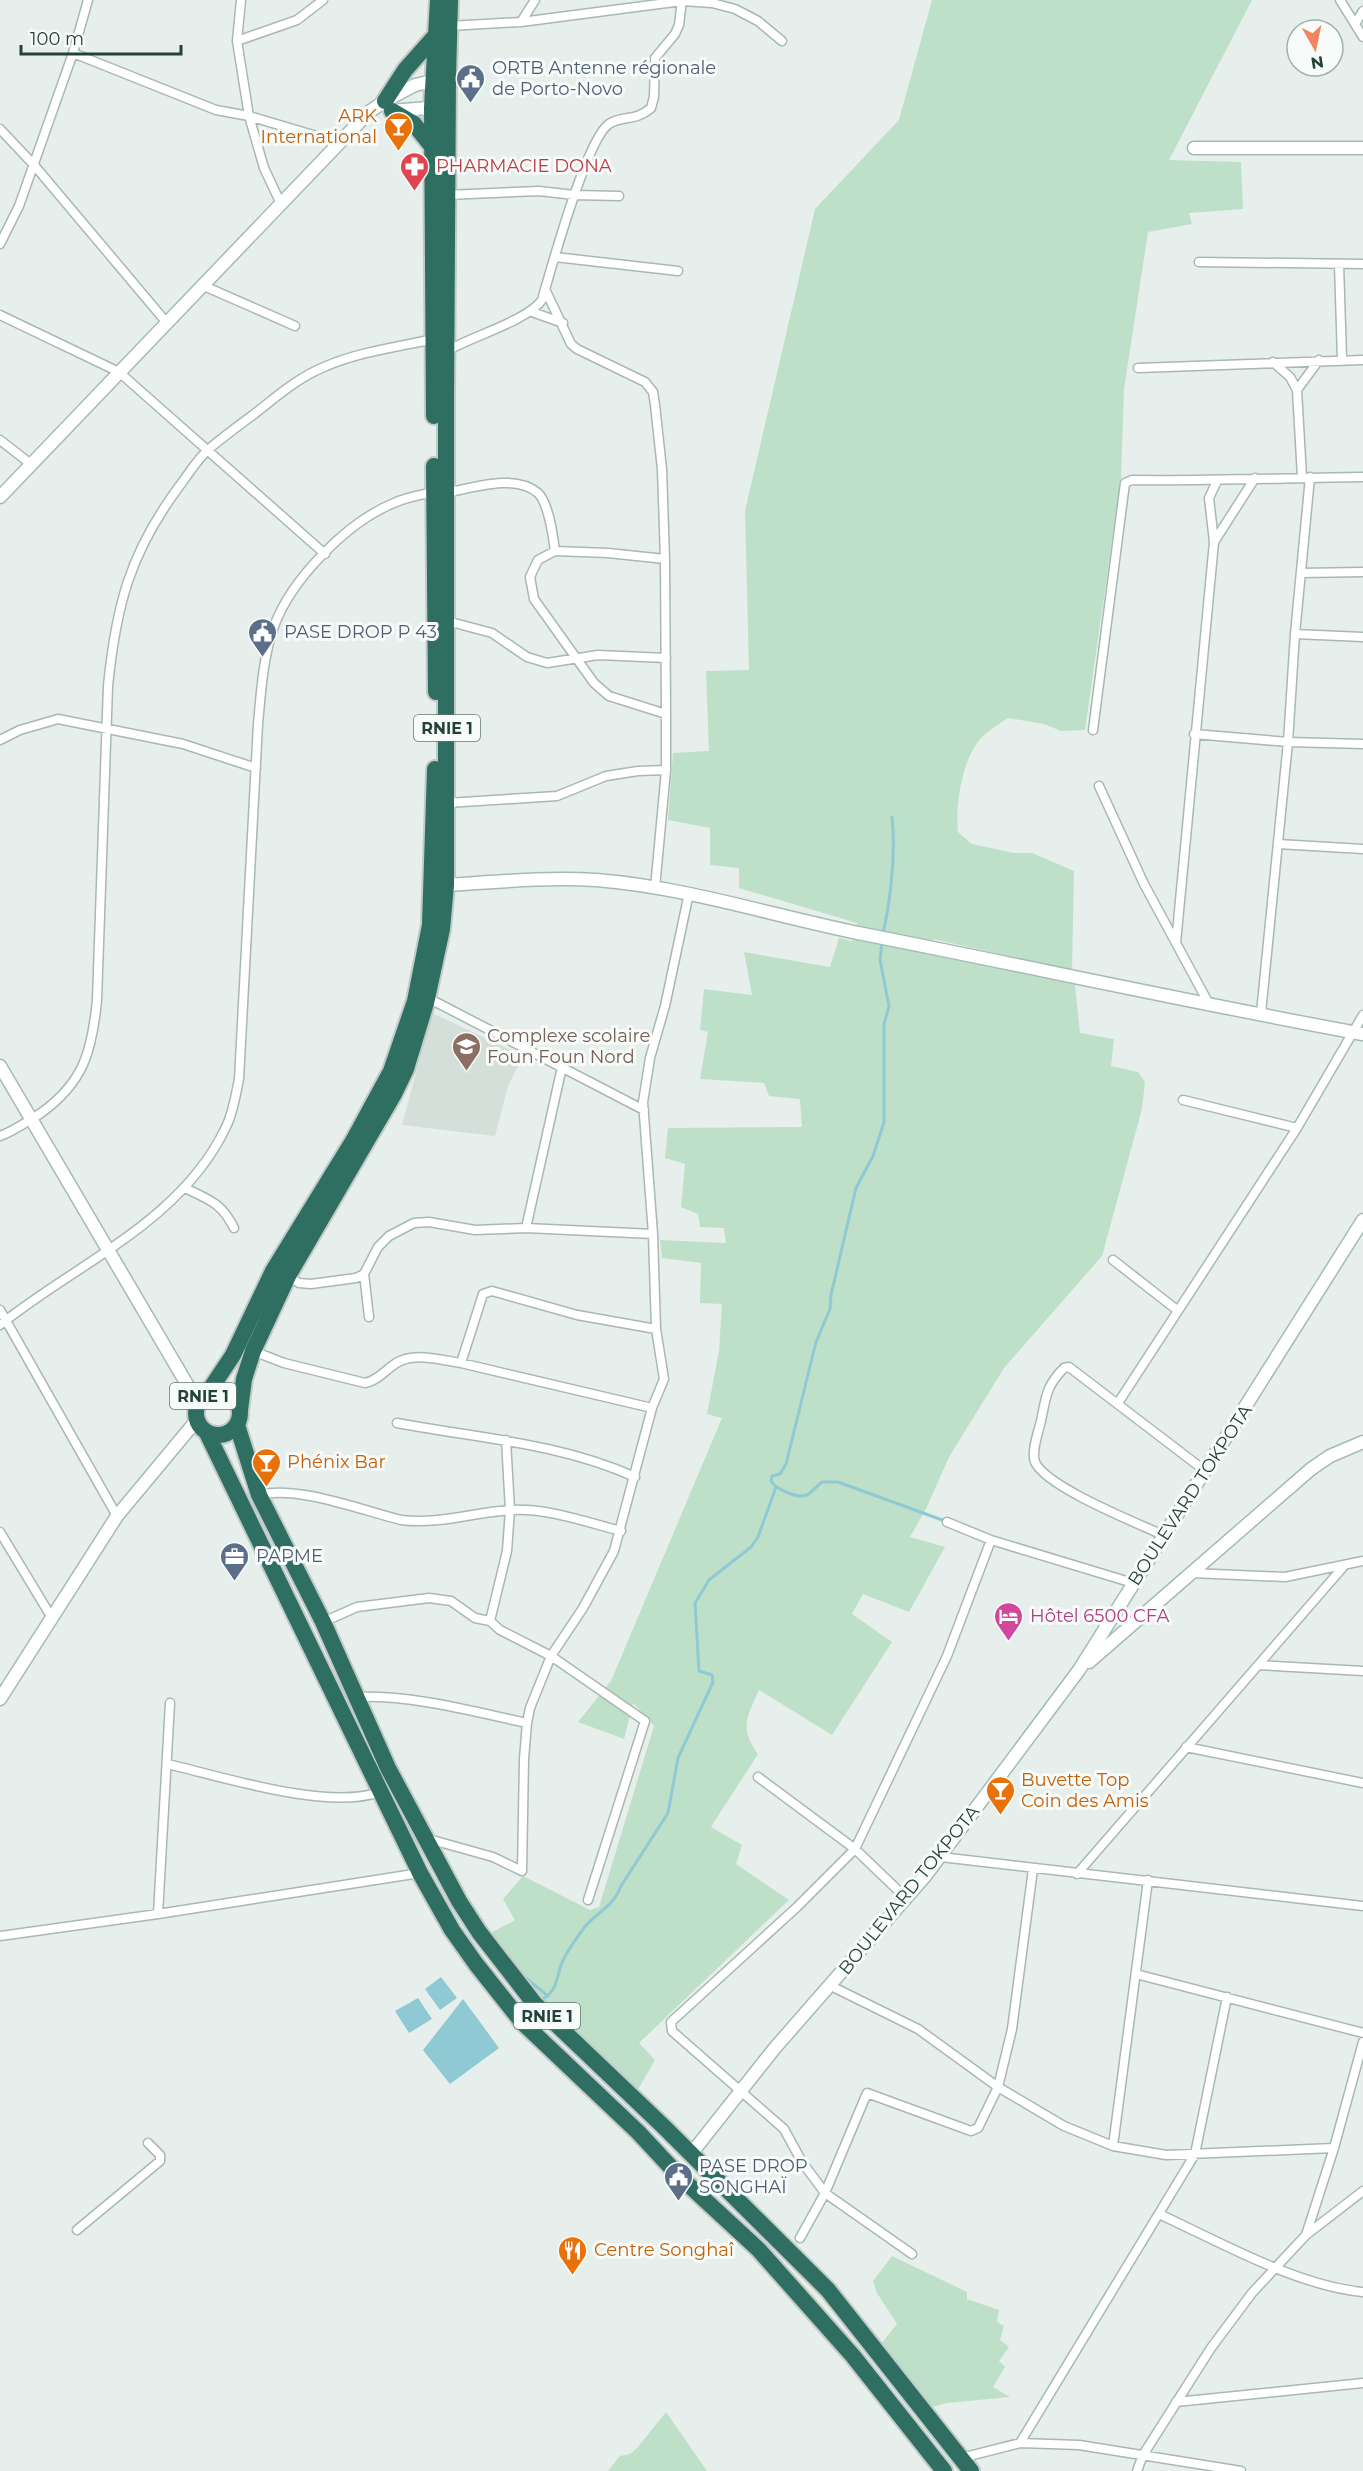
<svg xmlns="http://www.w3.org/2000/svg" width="1363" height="2471" font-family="Montserrat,sans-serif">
	<rect width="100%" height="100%" fill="#e6efeb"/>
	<path fill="#d4dfda" d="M432,1013l91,43 -15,30 -13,50 -93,-11z"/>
	<path fill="#bfe0c8" d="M932,0h320l-83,160 72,2 2,47 -54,4 3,11 -44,8 -24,157 -3,89 -36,252 -24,1 -17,-7 -36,-6c-9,6 -19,12 -27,20 -19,21 -26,67 -23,94l14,12 42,9h18l42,18 -2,99 -139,-31 -4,14 146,32 5,48 34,6 -3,27 27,6 7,10 -3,27 -40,147 -98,112 -55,89 -23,52 -16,28 35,10 -36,65 -46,-18 -11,20 40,28 -60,93 -73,-45c-12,27 -20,38 -1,64l-47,73 31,18 -6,19 53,36 -150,143 16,17 -23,40 -65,-57 4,-17 -19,-18 -12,7 -30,-29 -33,-46 38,-20 -12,-21 20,-23 67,34 9,-3 55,-181 -21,-23 -9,36 -46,-17 33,-41 111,-263 -15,-4 12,-63 3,-47 -22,-1 1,-40 -39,-5 -2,-18 66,3 -2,-15 -24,-1 -2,-13 -17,-7 4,-43 -20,-6 3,-30 134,-1 -2,-28 -31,-3 -5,-13 -64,-4 8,-47 -8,-2 4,-41 48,6 -8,-43 86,15 9,-29 13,3 5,-18 -118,-35v-20l-29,-3v-37l-42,-8 5,-67 36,-2 -3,-80 43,-1 -4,-159 70,-302 84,-89z
		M892,2256l75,36v7l32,11 -2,12 7,4 -4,14 9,7 -10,14 6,6 -12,20 17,10 -63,6 -15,4 -55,-58 20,-25 -20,-31 -4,-12z
		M666,2412l41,59h-99l12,-15 10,-2 8,-7z"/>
	<path fill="#8ec9d4" d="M441,1977l16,21 -17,12 -15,-21z
		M418,1998l14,21 -23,14 -14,-22z
		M463,1999l36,49 -49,36 -27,-34z"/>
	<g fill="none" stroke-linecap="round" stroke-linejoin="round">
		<path stroke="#8ec9d4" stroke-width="3" d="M883,935c8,-39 13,-79 9,-118
			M882,942l-2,18 9,46 -5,18v98l-11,34 -17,32 -25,107 -1,14 -14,33 -30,122 -6,10 -8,2 -1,5c5,8 26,18 36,14 5,-3 10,-9 15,-13h16l107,39
			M522,1975l26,21
			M541,2000c16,-9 15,-19 20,-35 4,-11 13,-23 20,-33 12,-19 31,-22 40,-46l47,-73 10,-55 35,-76 -1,-7 -13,-4 -4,-68 14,-23 42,-33 7,-10 18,-50"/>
		<defs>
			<path id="street" d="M241,0l-4,41 12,75 15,52 17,36
				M1340,0l23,37
				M521,22l14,-22
				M1355,24l8,-13
				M449,26l72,-4 161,-21 30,2 23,6 23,12 24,20
				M237,41l60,-21 26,-20
				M73,53l143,57 33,6 91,27
				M0,129l34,36 133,158
				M447,195l92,-4 35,4 45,1
				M0,244l19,-38 54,-153 15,-53
				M555,257l123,14
				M1199,262l164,2
				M1339,264l3,95
				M204,286l91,40
				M545,289l26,55 6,5 68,33 8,10 2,13 7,64 3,90 1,155v56l-11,118
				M532,312l31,11
				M0,315l119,57 206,182
				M447,351c25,-15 80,-30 95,-51 9,-31 45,-162 67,-176 13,-9 26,-2 42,-16l3,-11 1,-39 20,-24 4,-9 3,-25
				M1273,362l17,15 7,13 5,87
				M1138,368l225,-8
				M1297,390l22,-30
				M0,440l32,25
				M446,493c26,-5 69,-20 92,0 11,11 15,43 17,58
				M1214,542l41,-64
				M665,559l-57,-6 -53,-2 -17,9 -8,17 4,22 60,84 15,13 57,18
				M1301,573l62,-1
				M447,621l45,12 35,24 20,6 51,-8 68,3
				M1295,634l68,3
				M1093,730l32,-247 7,-3c77,1 154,-2 231,-3
				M1194,734l94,8 75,2
				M0,740l20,-10 38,-11 125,25 73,24
				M1099,786l45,98 65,120
				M447,803l110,-7 49,-20 32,-5 28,-1
				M1278,844l85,5
				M1176,943l38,-401 -5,-44 8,-17
				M428,998l216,112
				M1261,1013l27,-271 7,-108 15,-157
				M1183,1100l114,28
				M0,1136c14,-5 28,-15 41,-23 43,-31 51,-62 56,-113l11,-314c8,-80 22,-133 70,-198 10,-13 19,-29 31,-39 14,-12 29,-23 44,-34 22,-17 44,-37 71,-48 34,-15 73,-20 110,-28
				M185,1188c24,12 36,14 49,40
				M526,1228l36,-161
				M1113,1260l64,50
				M364,1274l5,43
				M288,1276l11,7 12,1 45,-6 8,-4 14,-27 11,-11 25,-13 15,-1 46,8 51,-2 127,6
				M0,1310l117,206
				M0,1325c77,-62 181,-103 226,-198 7,-14 10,-33 13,-48l19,-355c3,-32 5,-65 15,-95 17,-49 74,-107 121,-126 13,-6 27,-8 40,-11
				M253,1351l31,12 81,20c15,-3 22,-16 35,-22 19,-8 42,-1 61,2l191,45
				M461,1363l22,-69 9,-3 85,24 79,14
				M1118,1403l179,-275 66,-113
				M397,1423c80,15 163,20 238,54
				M506,1440l4,70 -3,41 -17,70 10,9 51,26 94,65 -57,179
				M259,1495c38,-10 102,15 142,25 38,5 73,-8 111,-10 36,-2 74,12 109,21
				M947,1522l44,18 142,43
				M0,1532l52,86
				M1163,1535c-26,-12 -117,-48 -128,-73 -4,-10 3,-29 6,-41 5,-24 5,-35 23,-53l5,-1 135,103
				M1191,1573l94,4 78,-16
				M323,1622l34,-15 72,-9 22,3 24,17 15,3
				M1258,1665l105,6
				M356,1697c58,-2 115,14 171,26
				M1186,1747l177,36
				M167,1764c53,12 161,47 212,28
				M758,1777l97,72 51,49
				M425,1838l68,19 29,14 2,-112 3,-36 3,-15 21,-52 32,-48 31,-57 38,-143 12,-29 -8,-50 -3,-95 -10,-132 7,-44 15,-52 24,-113
				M941,1857l422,49
				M1077,1874l267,-308
				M158,1914l12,-211
				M0,1936l158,-22 262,-41
				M1136,1974l227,59
				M831,1986l87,43 80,58 66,39 49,20 53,9 168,-7
				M1113,2146l35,-266
				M1159,2214c61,28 138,72 204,78
				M77,2230l83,-69v-6l-12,-12
				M1306,2235l28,-87 29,-106
				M800,2238l25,-45 42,-100 104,38 7,-3 20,-41 14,-58 21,-160
				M912,2254l-87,-61 -23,-31 -18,-33 -112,-98 -1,-9 126,-115 58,-58 92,-193 44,-116
				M1176,2402l187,-19
				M1020,2443l175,-289 32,-157
				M961,2458l59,-15 59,2 162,26
				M1137,2471l6,-16 68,-107 41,-55 54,-58 57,-44"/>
			<path id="secondary" d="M391,111l49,-4
				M1194,148h169
				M0,497l369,-385 16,-11 30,-16 26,-6
				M446,885c50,-3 100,-8 150,-5 89,7 174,35 262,53 168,33 336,70 505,101
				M0,1066l198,337
				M1089,1662l222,-193 19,-13 33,-14
				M0,1699l117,-183 79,-95
				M691,2154l83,-105 152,-174 153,-205 284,-450"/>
			<path id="highway" d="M385,101l20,-31 31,-35
				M392,111l22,13 20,25
				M434,416l-2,-308 6,-108
				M434,466l2,226
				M196 1413a22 22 0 1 1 44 0a22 22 0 1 1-44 0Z
				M207,1394l26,-39 40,-84 80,-130 38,-70 24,-70 15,-76 5,-156
				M240,1410l4,-31 9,-28 35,-75 106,-182 12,-25 20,-66 16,-74 4,-44v-485l2,-323 2,-77
				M237,1425l22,70 64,127 65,146 71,133 20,31 55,71 129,123 165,164 143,181
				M207,1433l213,440 32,57 24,34 46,58 116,110 41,44 80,74 94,106 91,115"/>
		</defs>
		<use href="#street" stroke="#a8b8b2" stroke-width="11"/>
		<use href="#secondary" stroke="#a4bbb3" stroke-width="15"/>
		<use href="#highway" stroke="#c2cac8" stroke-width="20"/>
		<use href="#street" stroke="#fff" stroke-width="8"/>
		<use href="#secondary" stroke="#fff" stroke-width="12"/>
		<use href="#highway" stroke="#2f6f62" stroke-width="16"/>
	</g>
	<defs>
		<symbol id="civic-pin" viewBox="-11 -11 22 30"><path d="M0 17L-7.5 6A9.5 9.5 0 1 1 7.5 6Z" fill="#5c6f8a" stroke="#f7fbf9"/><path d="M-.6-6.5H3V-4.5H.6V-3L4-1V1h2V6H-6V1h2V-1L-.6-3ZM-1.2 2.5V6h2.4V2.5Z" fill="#fff"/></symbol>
		<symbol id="bar-pin" viewBox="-11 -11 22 30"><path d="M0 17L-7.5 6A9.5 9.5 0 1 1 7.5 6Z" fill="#e8710a" stroke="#f7fbf9"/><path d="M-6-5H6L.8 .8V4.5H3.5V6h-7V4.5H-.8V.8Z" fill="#fff"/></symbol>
		<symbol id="pharmacy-pin" viewBox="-11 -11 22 30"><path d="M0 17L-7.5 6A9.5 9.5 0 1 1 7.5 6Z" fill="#e0444e" stroke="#f7fbf9"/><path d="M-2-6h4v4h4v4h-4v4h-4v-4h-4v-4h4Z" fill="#fff"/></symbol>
		<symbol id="school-pin" viewBox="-11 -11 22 30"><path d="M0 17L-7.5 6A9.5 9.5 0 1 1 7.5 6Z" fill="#8d6e63" stroke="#f7fbf9"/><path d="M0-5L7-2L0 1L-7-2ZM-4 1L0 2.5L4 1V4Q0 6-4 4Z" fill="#fff"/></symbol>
		<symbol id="office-pin" viewBox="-11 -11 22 30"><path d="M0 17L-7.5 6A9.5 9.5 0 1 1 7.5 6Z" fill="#5c6f8a" stroke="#f7fbf9"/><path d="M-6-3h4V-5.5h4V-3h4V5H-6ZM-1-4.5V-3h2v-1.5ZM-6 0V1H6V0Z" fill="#fff"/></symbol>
		<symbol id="hotel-pin" viewBox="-11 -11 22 30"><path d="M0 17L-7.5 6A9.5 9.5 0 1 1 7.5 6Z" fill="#d1479c" stroke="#f7fbf9"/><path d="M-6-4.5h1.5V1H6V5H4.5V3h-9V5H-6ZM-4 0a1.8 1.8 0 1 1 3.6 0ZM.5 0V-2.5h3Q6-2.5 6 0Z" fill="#fff"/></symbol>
		<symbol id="restaurant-pin" viewBox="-11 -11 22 30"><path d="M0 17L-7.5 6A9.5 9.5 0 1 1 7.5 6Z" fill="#e8710a" stroke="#f7fbf9"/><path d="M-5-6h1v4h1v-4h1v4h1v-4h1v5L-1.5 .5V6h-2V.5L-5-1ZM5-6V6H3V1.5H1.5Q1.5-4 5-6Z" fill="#fff"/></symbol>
	</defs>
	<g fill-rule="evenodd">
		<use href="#civic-pin" x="454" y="62" width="33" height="45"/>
		<use href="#bar-pin" x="382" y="110" width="33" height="45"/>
		<use href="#pharmacy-pin" x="398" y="150" width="33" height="45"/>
		<use href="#civic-pin" x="246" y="616" width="33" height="45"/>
		<use href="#school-pin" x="450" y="1030" width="33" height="45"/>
		<use href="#bar-pin" x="250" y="1446" width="33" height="45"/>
		<use href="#office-pin" x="218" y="1540" width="33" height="45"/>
		<use href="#hotel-pin" x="992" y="1600" width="33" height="45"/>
		<use href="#bar-pin" x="984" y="1774" width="33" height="45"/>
		<use href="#civic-pin" x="662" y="2160" width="33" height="45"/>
		<use href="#restaurant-pin" x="556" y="2234" width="33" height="45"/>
	</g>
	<g text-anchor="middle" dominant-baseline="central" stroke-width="6" stroke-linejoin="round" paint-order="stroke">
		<g fill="#f7fbf9" stroke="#637a73" stroke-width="1.5">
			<rect x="414" y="715" width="66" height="26" rx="4.5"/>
			<rect x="170" y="1383" width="66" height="26" rx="4.5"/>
			<rect x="514" y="2003" width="66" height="26" rx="4.5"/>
		</g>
		<g font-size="16" font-weight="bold" fill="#24423a">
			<text x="447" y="728">RNIE 1</text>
			<text x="203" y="1396">RNIE 1</text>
			<text x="547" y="2016">RNIE 1</text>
		</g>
		<g font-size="18" fill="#4e5e75" stroke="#f7fbf9" text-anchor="start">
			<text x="492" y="68">ORTB Antenne régionale<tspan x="492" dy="21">de Porto-Novo</tspan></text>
			<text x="284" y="632">PASE DROP P 43</text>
			<text x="256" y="1556">PAPME</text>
			<text x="699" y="2166">PASE DROP<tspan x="699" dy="21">SONGHAÏ</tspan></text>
		</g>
		<g font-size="18" fill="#c56008" stroke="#f7fbf9" text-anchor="start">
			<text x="377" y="116" text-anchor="end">ARK<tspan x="377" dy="21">International</tspan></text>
			<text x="287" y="1462">Phénix Bar</text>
			<text x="1021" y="1780">Buvette Top<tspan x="1021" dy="21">Coin des Amis</tspan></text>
			<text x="594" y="2250">Centre Songhaî</text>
		</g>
		<g font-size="18" fill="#be3a42" stroke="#f7fbf9" text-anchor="start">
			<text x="436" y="166">PHARMACIE DONA</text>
		</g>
		<g font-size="18" fill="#785e54" stroke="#f7fbf9" text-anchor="start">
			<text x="487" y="1036">Complexe scolaire<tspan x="487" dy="21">Foun Foun Nord</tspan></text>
		</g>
		<g font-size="18" fill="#24423a" stroke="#f7fbf9">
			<text transform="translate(1190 1495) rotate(-57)">BOULEVARD TOKPOTA</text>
			<text transform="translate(909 1890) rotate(-51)">BOULEVARD TOKPOTA</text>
		</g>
		<g font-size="18" fill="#b23c85" stroke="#f7fbf9" text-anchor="start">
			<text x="1030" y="1616">Hôtel 6500 CFA</text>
		</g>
	</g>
	<g transform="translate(1315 48) rotate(171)"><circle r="28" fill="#f7fbf9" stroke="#a3b1ad" stroke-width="1.5"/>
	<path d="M0-4.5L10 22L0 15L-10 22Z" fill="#f4845f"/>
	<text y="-9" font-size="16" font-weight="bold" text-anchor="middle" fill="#24423a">N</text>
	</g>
	<path d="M21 45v9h160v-9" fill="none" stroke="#24423a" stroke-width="3"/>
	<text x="30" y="45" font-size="18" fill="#24423a" stroke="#f7fbf9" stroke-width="4.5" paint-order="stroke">100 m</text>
</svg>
